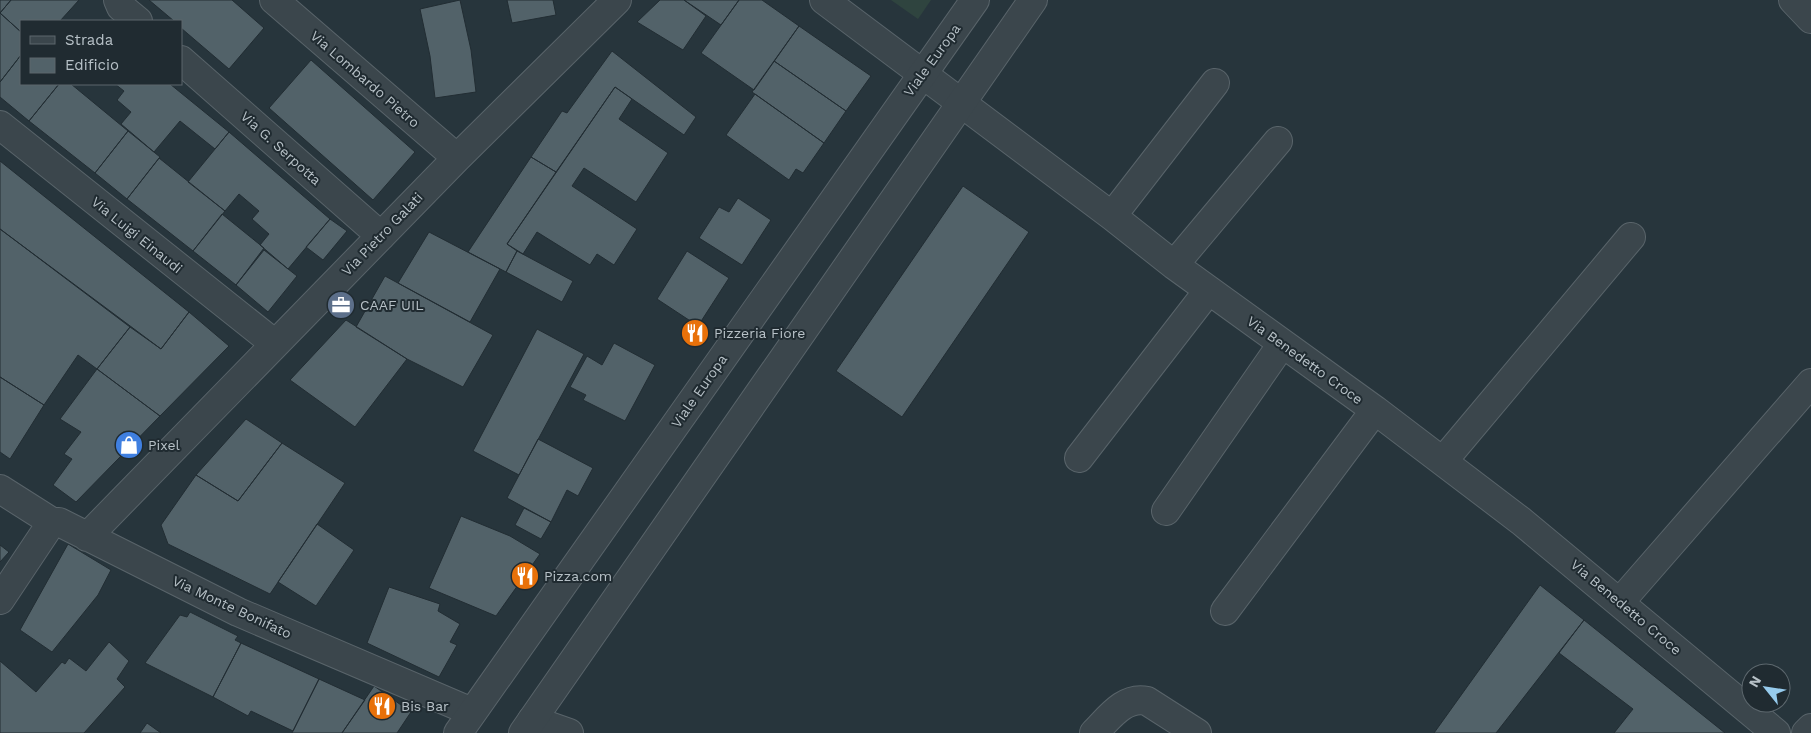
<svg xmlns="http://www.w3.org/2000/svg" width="1811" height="733" font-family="'Work Sans',sans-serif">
	<rect width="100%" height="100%" fill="#27353c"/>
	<path fill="#2f443f" d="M891,0h40l-13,19z"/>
	<path fill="#526269" stroke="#222d33" d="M0,0h11l-11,13z
		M11,0h68l-19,21h-39v11l-21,-19z
		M149,0h83l32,28 -35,41 -48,-41v-7h-7z
		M460,0l11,50 5,42 -41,6 -5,-42 -10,-47z
		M507,0h46l3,15 -44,8z
		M660,0h24l22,16 -23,34 -46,-28z
		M684,0h55l-18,25z
		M739,0h23l37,26 -45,64 -53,-37z
		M0,13l21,19v23l-21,27z
		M799,26l72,50 -25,35 -72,-50z
		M612,51l84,66 -12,18 -69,-48 -59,85 -25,-15 31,-46 5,2z
		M21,55v29h38l-30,37 -29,-24v-15z
		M311,60l104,92 -42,48 -104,-92z
		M774,61l72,50 -22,32 -72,-51z
		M59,84h12l57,47 -33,42 -66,-52z
		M115,84h55l59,48 -14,17 -35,-28 -26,31 -33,-28 10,-12 -14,-12 7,-9z
		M615,87l17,12 -13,20 49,34 -32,49 -52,-34 -12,18 65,43 -23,36 -17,-11 -7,11 -53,-33 -14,22 -16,-10z
		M755,94l69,49 -21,30 -7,-4 -7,11 -63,-45z
		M128,131l32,26 -33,42 -32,-26z
		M229,132l101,87 -42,50 -28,-24 9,-11 -17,-15 7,-8 -20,-17 -14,17 -37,-29z
		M531,157l25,15 -49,72 10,7 -11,21 -38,-20z
		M159,158l66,53 -32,40 -66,-52z
		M0,161l189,151 -28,37 -161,-120z
		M963,186l66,46 -127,185 -66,-46z
		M738,198l33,22 -29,45 -43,-27 20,-31 10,5z
		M222,214l42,34 -28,37 -43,-34z
		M330,219l17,12 -24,29 -17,-13z
		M0,229l130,98 -33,42 -19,-14 -34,50 -44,-28z
		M429,232l71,37 -30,53 -72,-39z
		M264,250l33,26 -29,36 -32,-27z
		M517,251l56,30 -11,21 -56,-30z
		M687,251l42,27 -31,48 -41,-27z
		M385,276l108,59 -30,52 -56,-28 -51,-32z
		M189,312l40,34 -69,70 -63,-47 33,-42 31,22z
		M346,320l61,39 -52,68 -65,-47z
		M537,329l47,25 -65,121 -46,-24z
		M614,343l41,22 -30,56 -42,-21 3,-5 -16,-8 17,-31 15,9z
		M97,369l63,47 -84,86 -23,-17 19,-26 -8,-5 17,-22 -21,-13z
		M0,377l44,28 -34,54 -10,-7z
		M246,419l36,24 -44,58 -42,-26z
		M538,439l55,29 -15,28 -11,-6 -16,32 -44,-24z
		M282,443l63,40 -75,111 -102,-50 -7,-19 35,-50 42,26z
		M524,508l27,14 -10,17 -26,-14z
		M461,516l49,20 30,18 -44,62 -67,-28z
		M317,524l37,26 -38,56 -38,-24z
		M68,544l43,26 -13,25 -46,57 -32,-22z
		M0,545l9,7 -9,10z
		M1540,585l44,35 -88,113h-62z
		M389,587l51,17 -2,7 22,13 -10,18 7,3 -18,32 -72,-34z
		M190,612l48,24 -3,4 6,3 -28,54 -68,-34 35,-48 7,2z
		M1584,620l141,113h-111l19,-24 -74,-56z
		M109,642l20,19 -12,18 8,8 -41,46h-84v-72l36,31 26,-30 3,2 4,-6 17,13z
		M241,643l78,36 -26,52 -42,-20 -3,5 -35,-19z
		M319,679l46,21 -23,33h-50z
		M374,686l37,26 -14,21h-55z
		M147,723l14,10h-21z"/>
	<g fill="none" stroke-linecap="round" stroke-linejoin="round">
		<defs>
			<path id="minor" d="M118,0l3,7 17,14
				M274,0l183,158
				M824,0l288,216 62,49 201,145 146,111 255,212
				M1793,0l18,19
				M181,60l200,176
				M0,125l275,219
				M1112,216l103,-133
				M1174,265l104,-124
				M1079,458l129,-167
				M1443,461l188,-224
				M0,489l52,33h7l179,90 234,100
				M1166,511l116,-167
				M87,537l370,-379 160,-158
				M0,600l52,-78
				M1620,602l191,-219
				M1225,611l150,-201
				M532,720l37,13
				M1094,733c15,-15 30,-37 53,-32l50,32
				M1806,733l5,-5"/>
			<path id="tertiary" d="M458,733l517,-733
				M523,733l510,-733"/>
		</defs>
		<use href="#minor" stroke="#59646a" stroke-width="30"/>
		<use href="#tertiary" stroke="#59646a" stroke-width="30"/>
		<use href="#minor" stroke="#3b464c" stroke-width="28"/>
		<use href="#tertiary" stroke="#3b464c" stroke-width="28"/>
	</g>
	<defs>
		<symbol id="office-disc" viewBox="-11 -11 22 22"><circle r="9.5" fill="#5c6f8a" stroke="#202b31"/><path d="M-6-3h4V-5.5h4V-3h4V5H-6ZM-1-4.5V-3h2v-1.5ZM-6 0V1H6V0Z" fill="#fff"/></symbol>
		<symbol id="restaurant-disc" viewBox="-11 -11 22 22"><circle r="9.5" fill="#e8710a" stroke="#202b31"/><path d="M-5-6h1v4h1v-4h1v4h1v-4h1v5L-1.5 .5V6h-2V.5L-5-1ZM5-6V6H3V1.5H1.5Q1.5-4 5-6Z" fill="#fff"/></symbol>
		<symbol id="shop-disc" viewBox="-11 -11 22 22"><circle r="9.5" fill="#3f7fe0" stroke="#202b31"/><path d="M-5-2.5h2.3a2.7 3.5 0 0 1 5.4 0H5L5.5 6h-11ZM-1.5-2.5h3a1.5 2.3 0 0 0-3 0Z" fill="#fff"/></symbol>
	</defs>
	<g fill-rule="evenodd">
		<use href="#office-disc" x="325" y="289" width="32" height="32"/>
		<use href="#restaurant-disc" x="679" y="317" width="32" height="32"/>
		<use href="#shop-disc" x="113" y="429" width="32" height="32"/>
		<use href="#restaurant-disc" x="509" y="560" width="32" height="32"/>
		<use href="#restaurant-disc" x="366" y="690" width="32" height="32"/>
	</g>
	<g text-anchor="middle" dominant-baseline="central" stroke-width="4" stroke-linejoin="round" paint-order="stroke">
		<g font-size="14" fill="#b7c1c7" stroke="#202b31">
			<text transform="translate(932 60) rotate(-54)">Viale Europa</text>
			<text transform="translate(365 79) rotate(41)">Via Lombardo Pietro</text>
			<text transform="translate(281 148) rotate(42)">Via G. Serpotta</text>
			<text transform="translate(382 234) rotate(-46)">Via Pietro Galati</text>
			<text transform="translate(137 235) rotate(39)">Via Luigi Einaudi</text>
			<text transform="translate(1305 360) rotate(36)">Via Benedetto Croce</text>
			<text transform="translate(699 391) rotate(-55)">Viale Europa</text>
			<text transform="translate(232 607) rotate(25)">Via Monte Bonifato</text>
			<text transform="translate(1626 607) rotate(40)">Via Benedetto Croce</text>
		</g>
		<g font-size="14" fill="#b7c1c7" stroke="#202b31" text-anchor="start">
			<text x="360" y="305">CAAF UIL</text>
			<text x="714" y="333">Pizzeria Fiore</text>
			<text x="148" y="445">Pixel</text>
			<text x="544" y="576">Pizza.com</text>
			<text x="401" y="706">Bis Bar</text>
		</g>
	</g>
	<rect x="20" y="20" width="162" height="65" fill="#202b31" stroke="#5c676d"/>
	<rect x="30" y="36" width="25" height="8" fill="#3b464c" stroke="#5c676d"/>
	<text x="65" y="45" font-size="15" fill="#b7c1c7">Strada</text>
	<rect x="30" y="58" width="25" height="15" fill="#526269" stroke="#5c676d"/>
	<text x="65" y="70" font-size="15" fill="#b7c1c7">Edificio</text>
	<g transform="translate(1766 688) rotate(300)"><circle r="24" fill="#202b31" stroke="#5c676d"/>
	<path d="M0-4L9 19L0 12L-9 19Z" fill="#96cbed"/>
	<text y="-8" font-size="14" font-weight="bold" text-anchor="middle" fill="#b7c1c7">N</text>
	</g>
</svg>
